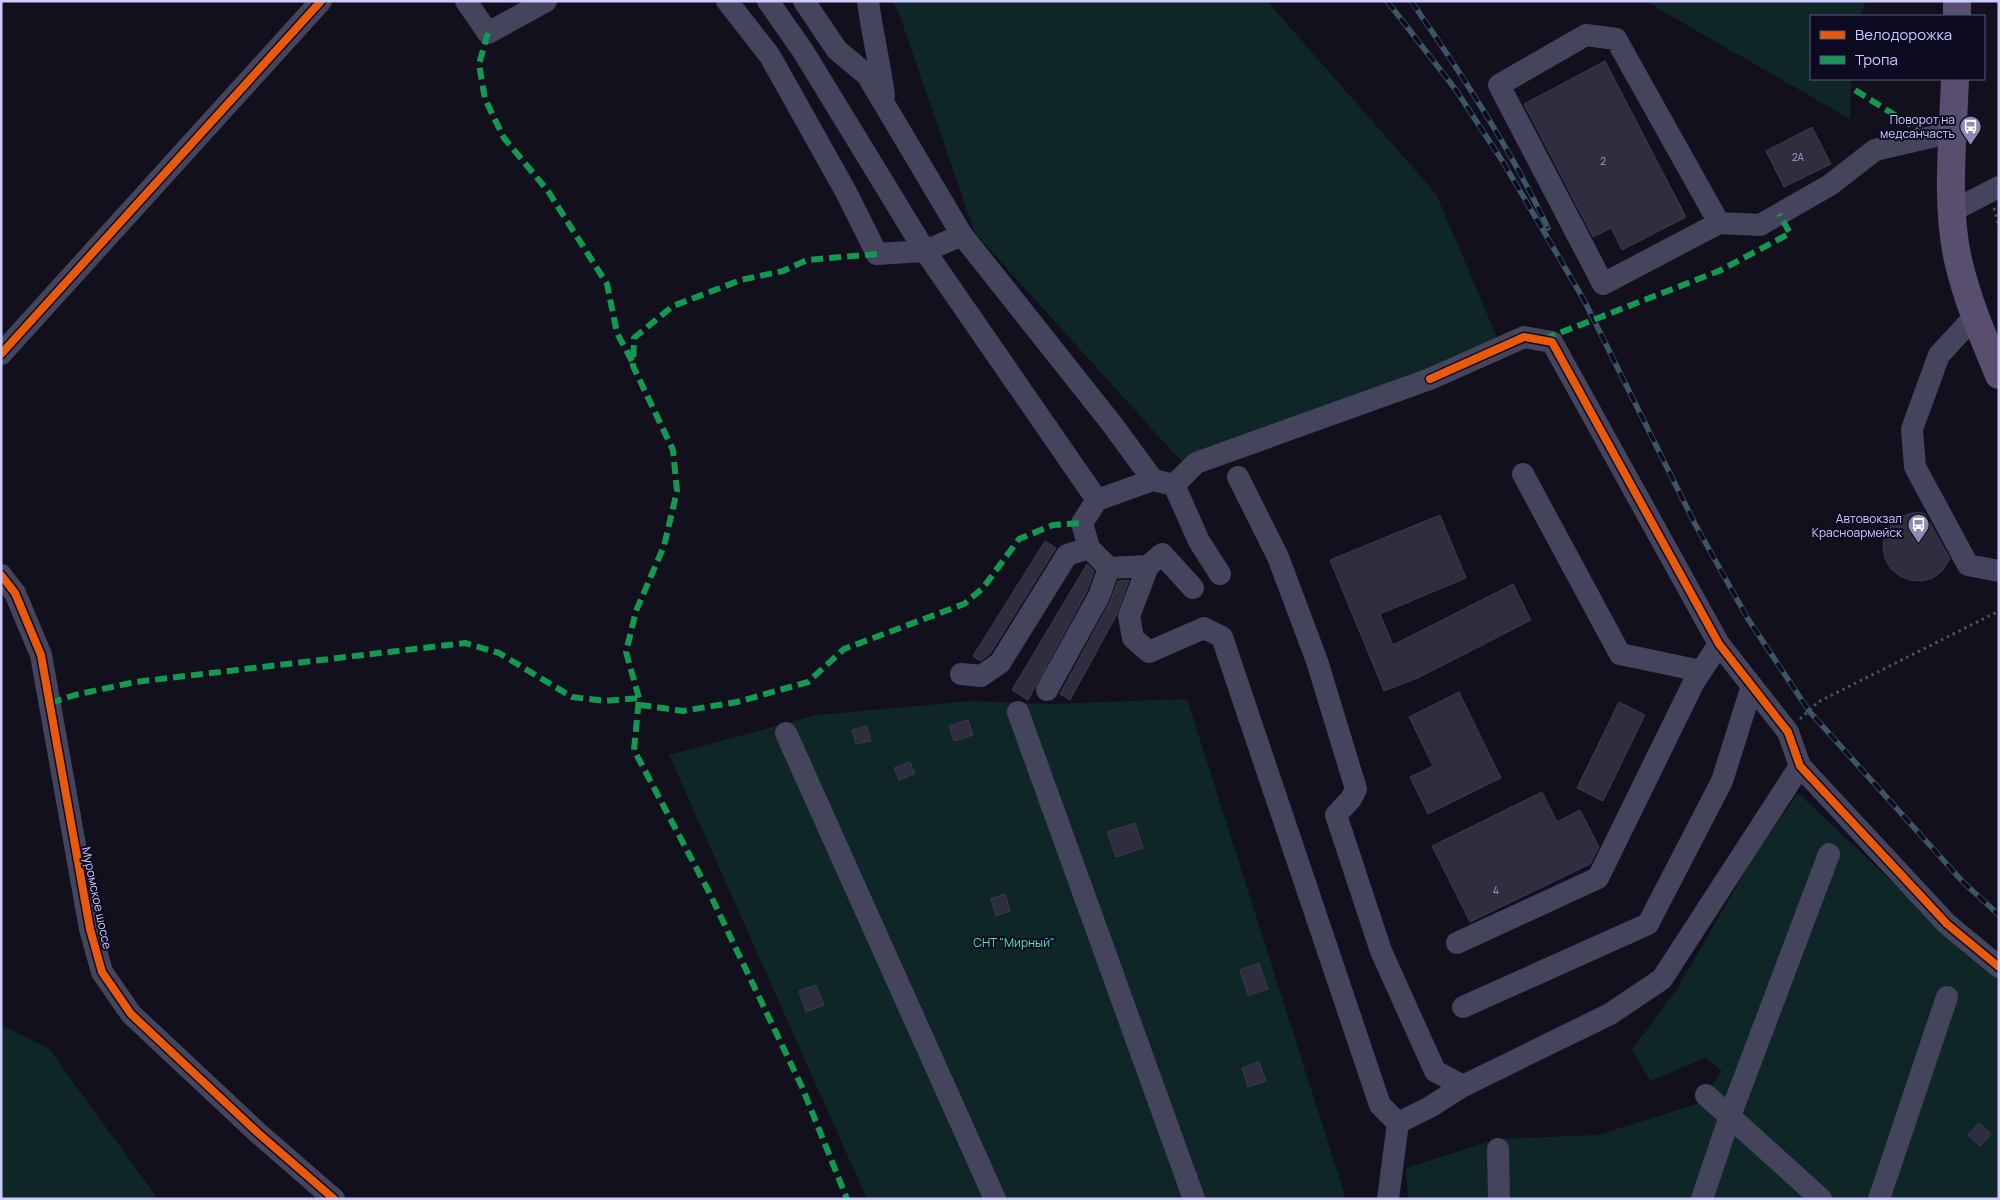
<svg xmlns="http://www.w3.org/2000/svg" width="2000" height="1200" font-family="Manrope,sans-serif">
	<rect width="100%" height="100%" fill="#11101c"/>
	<path fill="#0e2726" d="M892,1h375l169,193 64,150 -319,117 -206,-228 -77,-222z
		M1645,1h221l-6,15h-49v63h40l-1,40z
		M1187,699l159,500h-479l-198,-444 148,-40 153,-14 80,3z
		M1798,793l109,103 92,82v221h-591l-2,-31 91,-29 101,-4 99,-31 25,-33 -17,-13 -55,23 -18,-31 45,-61 78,-134z
		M1,1025l48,24 109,150h-157z"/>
	<path fill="#2f2e3e" stroke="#3c3951" d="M1605,61l81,156 -64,33 -11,-22 -18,9 -69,-133z
		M1812,127l19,37 -47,23 -18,-36z
		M1919,512l6,2 25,45 -8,12 -9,7 -11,3 -12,-1 -10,-4 -9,-7 -6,-10 -2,-11 1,-11 5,-10 8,-8 11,-5z
		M1440,515l26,63 -86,36 13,31 120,-61 18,36 -113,58 -34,13 -54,-131z
		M1045,541l11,7 -66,106 -10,7 -7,-5z
		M1087,564l7,7 -7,20 -59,109 -16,-10z
		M1129,580l-13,36 -46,84 -10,-6 50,-92 8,-21z
		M1459,692l42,86 -73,36 -18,-37 23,-11 -24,-49z
		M1619,702l26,13 -42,86 -26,-13z
		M968,720l5,15 -19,6 -5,-15z
		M867,726l4,15 -15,3 -4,-14z
		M910,762l5,12 -16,6 -5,-12z
		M1542,792l15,30 23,-12 19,37 -9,17 -120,58 -38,-76z
		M1135,823l8,25 -27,9 -9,-25z
		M1005,894l5,17 -14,5 -5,-17z
		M1259,963l9,26 -20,6 -8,-25z
		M816,985l8,20 -18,7 -7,-21z
		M1259,1062l7,19 -18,6 -6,-19z
		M1979,1123l12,11 -11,12 -12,-11z"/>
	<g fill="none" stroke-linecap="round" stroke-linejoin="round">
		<path stroke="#445763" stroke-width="3" stroke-dasharray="2.5 4" stroke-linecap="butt" d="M1994,208l5,19
			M1800,719l18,-17 181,-91"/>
		<path stroke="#44455d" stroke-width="22" d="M466,1l22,32 58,-32
			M727,1l43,55 76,136 31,62 48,-3 37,-16
			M768,1l35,50 122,200 172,249
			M804,1l33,49 30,25 95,160 150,189 41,56
			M868,1c4,32 12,63 16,95
			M1952,211l47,-24
			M1719,223l-103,-184 -30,-4 -87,50 104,199 116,-61 41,2 70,-40 45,-35 78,-18
			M1975,316l-36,39 -27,74 3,38 53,98 31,6
			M1,354l320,-353
			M1523,474l97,180 81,17
			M1238,477l40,80 39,104 39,128 -5,10 -15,16 45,136 54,120 28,15
			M1174,485l22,-22 234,-84 94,-42 28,5 167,302 69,88 12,34 147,158 52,43
			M1148,566l14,-12 31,34
			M1220,574l-21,-33 -25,-56 -21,-5 -56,20 -15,23 7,25 20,20 39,-2 -19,50 4,22 16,14 55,-24 18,9 158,468 18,18
			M1,575l14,18 26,62 49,274 12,43 29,42 127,119 76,66
			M961,674l20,2 19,-13 67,-108 22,-7
			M1047,690l52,-94 10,-28
			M1018,712l176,487
			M786,733l209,466
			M1457,943l141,-65 96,-196 25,-38
			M1463,1007l185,-83 74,-143 30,-95
			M1706,1095l115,104
			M1498,1149l1,50
			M1388,1199l10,-76 32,-16 33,-21 147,-72 52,-35 138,-213
			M1702,1199l28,-83 99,-262
			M1879,1199l68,-202"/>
		<path stroke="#584f6f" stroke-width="28" d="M1957,16v-15
			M1955,79c-2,58 -10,129 4,185 9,38 25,75 40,111"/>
		<defs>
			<path id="rail" d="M1387,1l69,89 47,72 81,138 111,224 53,95 61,92 154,171 36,33
				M1411,1c50,72 99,147 137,227"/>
		</defs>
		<use href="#rail" stroke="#3d5666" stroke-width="5.5"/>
		<use href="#rail" stroke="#0d0b21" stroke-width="4" stroke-dasharray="11" stroke-linecap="butt"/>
		<path stroke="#139951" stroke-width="6" stroke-dasharray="12 6" stroke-linecap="butt" d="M488,33l-9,31 6,35 19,39 44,53 59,93 10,49 15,28
			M1855,90l76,48
			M877,254l-70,6 -24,11 -42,9 -68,26 -39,32 -1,28 40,84 4,41 -13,55 -28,65 -10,41 15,53 42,6 54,-9 71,-20 36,-33 120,-45 19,-16 36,-49 34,-14 29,-2
			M1544,339l175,-68 64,-34 7,-4 -11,-19
			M50,703l25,-8 60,-13 330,-39 34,10 73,44 33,4 34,-3 -5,52 75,142 93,195 45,112"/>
		<defs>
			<path id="cycleway" d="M1,354l320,-353
				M1430,379l94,-42 28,5 167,302 69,88 12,34 147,158 52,43
				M1,575l14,18 26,62 49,274 12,43 29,42 127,119 76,66"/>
		</defs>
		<use href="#cycleway" stroke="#0d0b21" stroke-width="11"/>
		<use href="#cycleway" stroke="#e8590c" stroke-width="8"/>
	</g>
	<defs>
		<symbol id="bus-pin" viewBox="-11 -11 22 30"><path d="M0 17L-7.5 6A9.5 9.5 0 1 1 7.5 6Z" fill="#8b8ab0" stroke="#0d0b21"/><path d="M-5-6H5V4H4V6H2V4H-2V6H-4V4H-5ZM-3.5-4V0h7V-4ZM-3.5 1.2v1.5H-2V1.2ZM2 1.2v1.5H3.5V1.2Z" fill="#fff"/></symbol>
	</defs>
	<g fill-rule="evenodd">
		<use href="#bus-pin" x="1958" y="114" width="25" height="34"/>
		<use href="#bus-pin" x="1906" y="512" width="25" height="34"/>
	</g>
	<g text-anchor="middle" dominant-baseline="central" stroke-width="4" stroke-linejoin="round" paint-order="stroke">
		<g font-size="10" fill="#a6a4cf">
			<text x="1798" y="157">2А</text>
			<text x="1603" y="161">2</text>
			<text x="1496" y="890">4</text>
		</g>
		<g font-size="12" fill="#cdcbff" stroke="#0d0b21" text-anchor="end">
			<text x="1955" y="119">Поворот на<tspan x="1955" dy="14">медсанчасть</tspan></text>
			<text x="1902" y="518">Автовокзал<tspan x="1902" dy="14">Красноармейск</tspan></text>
		</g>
		<g font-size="12" fill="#cdcbff" stroke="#0d0b21">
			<text transform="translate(97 898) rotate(78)">Муромское шоссе</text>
		</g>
		<g font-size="12" fill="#4ee8b5" stroke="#0d0b21">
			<text x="1014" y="942">СНТ "Мирный"</text>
		</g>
	</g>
	<rect width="2000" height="1200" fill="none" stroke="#cdcbff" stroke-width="5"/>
	<rect x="1810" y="15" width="175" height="65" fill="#0d0b21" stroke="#5a587a"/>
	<rect x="1820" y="31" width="25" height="8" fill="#e8590c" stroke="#5a587a"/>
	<text x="1855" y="40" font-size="15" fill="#cdcbff">Велодорожка</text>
	<rect x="1820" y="56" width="25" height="8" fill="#139951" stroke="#5a587a"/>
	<text x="1855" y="65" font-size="15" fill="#cdcbff">Тропа</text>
</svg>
